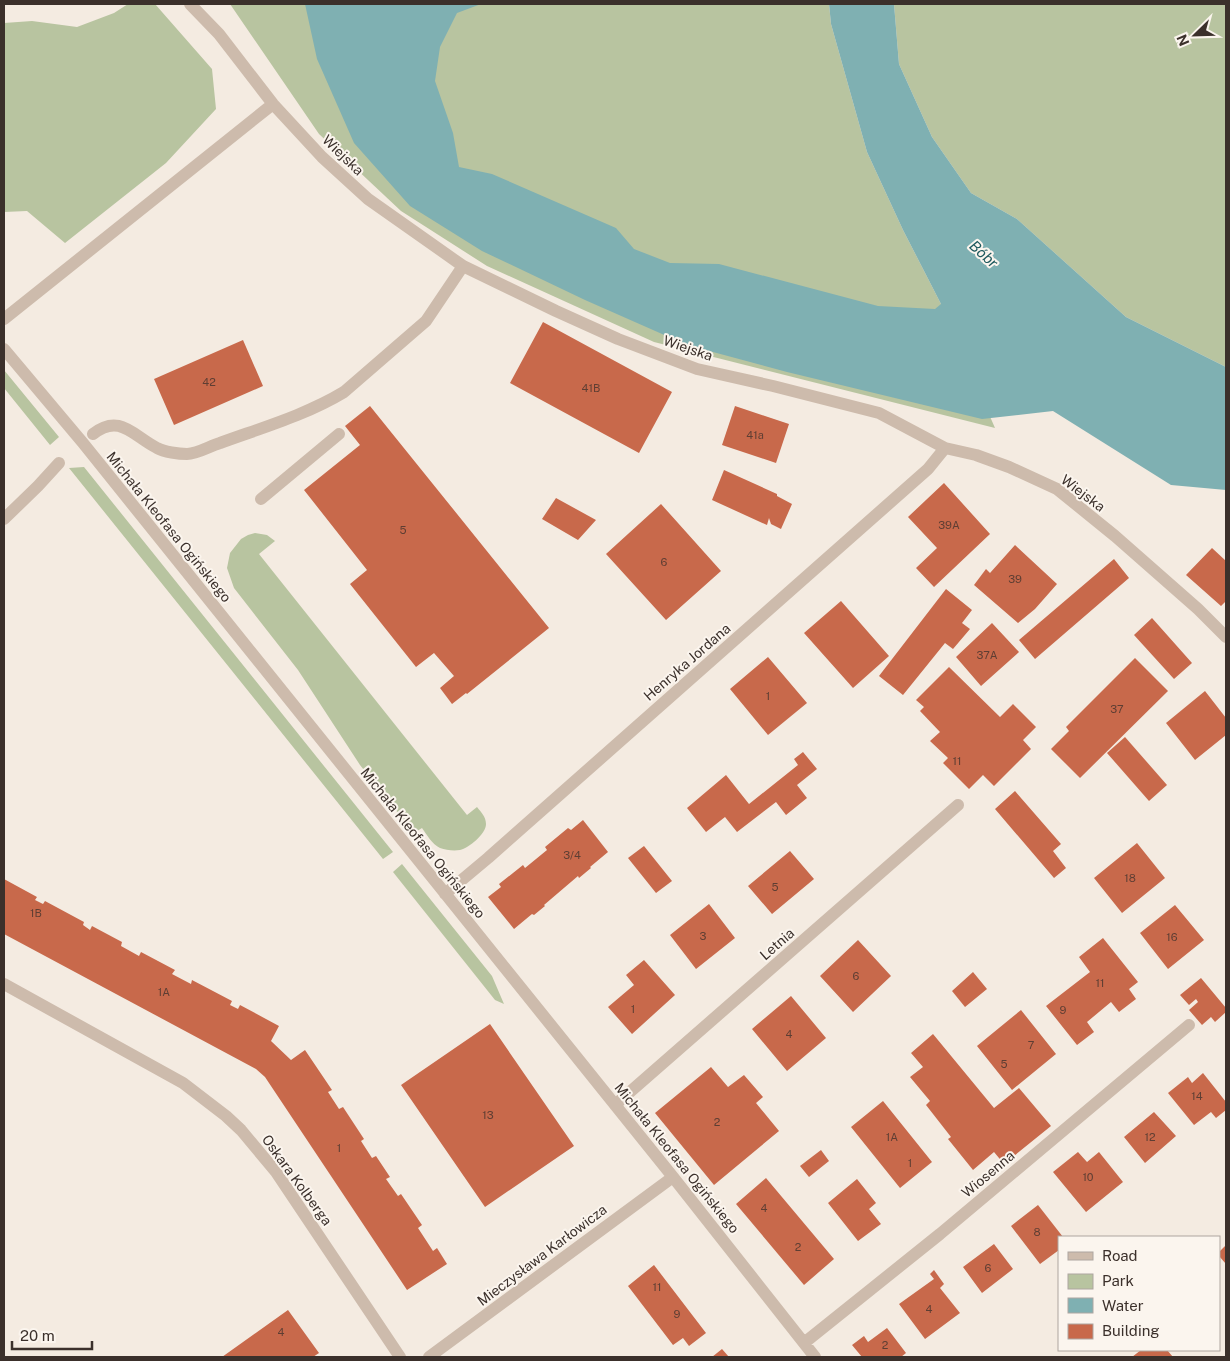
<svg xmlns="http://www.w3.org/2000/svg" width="1230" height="1361" font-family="'Public Sans',sans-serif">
	<rect width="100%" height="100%" fill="#f4ebe1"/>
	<path fill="#b8c4a0" d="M128,4h27l57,65 4,40 -50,54 -101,80 -38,-32 -23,1v-189l28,-2 45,6 37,-14z
		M230,4h599l2,20 36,128 36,78 38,74 54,124 -341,-86 -167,-76 -86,-55 -82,-77z
		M894,4h332v363l-100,-50 -109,-98 -46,-26 -39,-56 -33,-73z
		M4,370l55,67 -9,8 -46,-57z
		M84,467l309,385 -10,7 -314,-391z
		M255,533l12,2 8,6 -16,13 208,261 10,-8c4,5 9,10 9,17 0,10 -17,24 -26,26 -7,1 -14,0 -20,-2 -8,-4 -13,-13 -18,-20l-8,5 -54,-68 -62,-95 -64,-82 -7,-20 3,-15 11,-14 7,-4z
		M402,864l90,112 12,28 -9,-4 -102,-128z"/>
	<path fill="#7fb0b2" d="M305,4h176l-24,9 -17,34 -5,34 18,52 6,34 33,7 124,54 18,21 36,14 49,1 159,42 57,3 6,-5 -38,-74 -36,-78 -36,-128 -2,-20h65l5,60 33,73 39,56 46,26 109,98 100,50v123l-55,-5 -118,-74 -71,8 -195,-47 -100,-27 -102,-45 -103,-49 -72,-45 -56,-63 -37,-84z"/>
	<path fill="#c8694b" d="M543,322l129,70 -33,61 -129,-70z
		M243,340l20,46 -89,39 -20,-46z
		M370,406l179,222 -82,66 -1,-1 -14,11 -12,-16 14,-12 -20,-23 -18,14 -66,-83 17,-14 -63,-80 56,-45 -15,-19z
		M735,406l54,18 -13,39 -54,-18z
		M724,470l53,24v2l15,8 -11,25 -10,-5 -2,-6 -2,7 -55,-25z
		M944,483l46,51 -56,53 -18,-19 21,-20 -29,-31z
		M556,498l40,22 -18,20 -36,-21z
		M661,504l60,67 -55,49 -60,-66z
		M1015,545l42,39 -22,25 -17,14 -44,-38 12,-16 4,4z
		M1212,548l14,13v40l-5,5 -35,-31z
		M1114,559l15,19 -94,81 -16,-19z
		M946,589l26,21 -10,13 8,6 -17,20 -8,-6 -42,52 -24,-19z
		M841,601l48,55 -36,32 -49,-55z
		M1152,618l40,45 -18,16 -40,-44z
		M992,623l27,29 -38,34 -25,-29z
		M768,657l39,46 -39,32 -38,-46z
		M1135,658l33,33 -88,87 -29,-29 18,-18 -3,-4z
		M949,667l51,50 13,-13 23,23 -13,13 8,9 -37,37 -11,-11 -14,14 -26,-26 5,-5 -18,-17 10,-9 -20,-21 4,-4 -8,-7z
		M1205,691l21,27v17l-31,25 -29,-37z
		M1125,737l42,48 -18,16 -42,-48z
		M803,752l14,17 -20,16 10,13 -21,17 -10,-13 -39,30 -12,-15 -19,15 -19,-24 39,-33 23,29 49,-39 -4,-6z
		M1015,791l46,53 -8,7 13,17 -12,10 -59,-69z
		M583,820l25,32 -18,15 1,1 -12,10 -1,-2 -34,29 1,1 -11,9 -2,-1 -18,15 -26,-32 13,-10 -2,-3 24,-19 2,3 22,-18 -2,-3 23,-19 3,2z
		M1137,843l28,35 -43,35 -28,-35z
		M644,846l28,35 -16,12 -28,-35z
		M790,851l24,28 -42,35 -24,-28z
		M4,879l33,18 -2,3 8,4 2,-3 39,21 -1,3 7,5 2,-4 30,16 -1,4 18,10 2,-4 34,18 -3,4 19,10 1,-4 40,21 -2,4 8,4 2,-4 39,21 -8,15 20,19 14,-10 27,40 -4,2 11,17 4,-2 21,32 -3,2 11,17 4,-2 14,21 -4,2 12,17 3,-2 21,31 -4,3 15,23 4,-3 10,16 -40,26 -142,-213 -9,-8 -252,-135z
		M709,904l26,34 -39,31 -26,-34z
		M1175,905l29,35 -36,29 -28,-36z
		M1103,938l35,44 -9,7 7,10 -17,13 -8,-10 -24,20 7,10 -17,13 -31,-39 44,-34 -11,-15z
		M858,940l33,36 -38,36 -33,-36z
		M644,960l31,35 -43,39 -24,-27 26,-22 -8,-10z
		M973,972l14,17 -22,18 -13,-16z
		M1201,978l25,30v4l-11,10 -4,-5 -9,8 -13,-15 9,-8 -2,-3 -7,6 -9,-10z
		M791,996l35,42 -39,33 -35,-42z
		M1021,1010l35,44 -44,36 -35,-44z
		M490,1024l84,122 -89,61 -84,-122z
		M933,1034l61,74 25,-20 32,38 -47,38 -10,-12 -21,18 -25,-31 3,-2 -25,-32 4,-4 -20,-24 13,-10 -12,-14z
		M711,1067l17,20 16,-12 19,22 -7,6 23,28 -65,54 -59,-72z
		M1203,1073l23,29v8l-10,8 -5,-6 -17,13 -26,-32 20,-16 4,6z
		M883,1101l49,61 -32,26 -49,-61z
		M1154,1112l22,24 -31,27 -21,-26z
		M821,1150l8,11 -20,16 -9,-11z
		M1078,1152l9,10 12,-10 24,30 -37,30 -33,-40z
		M766,1178l68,81 -30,26 -68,-81z
		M857,1179l19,24 -7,6 12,15 -23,17 -30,-38z
		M1038,1205l25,32h-4v13l-19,14 -29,-38z
		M994,1244l19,25 -31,24 -19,-26z
		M1226,1245v19l-7,-8v-4z
		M654,1265l52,68 -17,13 -6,-8 -10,7 -45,-59z
		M934,1270l10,14 -4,4 20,25 -35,26 -26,-35 35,-25 -4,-5z
		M288,1310l31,43 -6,4h-91z
		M887,1328l19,25 -5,4h-39l-10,-12 12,-9 4,6z
		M722,1349l7,8h-17z
		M1141,1350h26l6,7h-41z"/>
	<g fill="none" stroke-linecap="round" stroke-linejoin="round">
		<path stroke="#cdbbac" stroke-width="12" d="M190,4l29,30 54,70 49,53 46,42 95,67 93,45 62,28 79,30 76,17 106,27 66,35 31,7 33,12 48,22 58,47 83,73 28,28
			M4,319l269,-215
			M4,349l79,94 590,734 142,180
			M93,434c27,-21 40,2 64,14 7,4 22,6 30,6 10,0 23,-8 33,-11 41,-15 86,-28 124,-51l82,-71 37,-55
			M261,499l78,-65
			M4,519l34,-33 21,-23
			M445,894l43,-36 440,-389 17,-21
			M4,984l179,99 43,33 15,14 35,42 124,185
			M615,1105l343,-300
			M804,1343l136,-109 249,-209
			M429,1357l244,-180"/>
	</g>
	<g text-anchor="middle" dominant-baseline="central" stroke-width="4" stroke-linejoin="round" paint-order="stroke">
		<g font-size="11" fill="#5e3e33">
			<text x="209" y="382">42</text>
			<text x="591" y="388">41B</text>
			<text x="755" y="435">41a</text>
			<text x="949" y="525">39A</text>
			<text x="403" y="530">5</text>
			<text x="664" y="562">6</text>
			<text x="1015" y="579">39</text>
			<text x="987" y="655">37A</text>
			<text x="768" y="696">1</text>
			<text x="1117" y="709">37</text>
			<text x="957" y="761">11</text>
			<text x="572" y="855">3/4</text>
			<text x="1130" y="878">18</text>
			<text x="775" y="887">5</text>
			<text x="36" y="913">1B</text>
			<text x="703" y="936">3</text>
			<text x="1172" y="937">16</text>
			<text x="856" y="976">6</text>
			<text x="1100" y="983">11</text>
			<text x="164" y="992">1A</text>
			<text x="633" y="1009">1</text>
			<text x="1063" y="1010">9</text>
			<text x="789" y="1034">4</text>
			<text x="1031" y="1045">7</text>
			<text x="1004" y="1064">5</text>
			<text x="1197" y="1096">14</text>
			<text x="488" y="1115">13</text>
			<text x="717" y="1122">2</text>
			<text x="892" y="1137">1A</text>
			<text x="1150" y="1137">12</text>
			<text x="339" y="1148">1</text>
			<text x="910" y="1163">1</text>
			<text x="1088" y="1177">10</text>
			<text x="764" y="1208">4</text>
			<text x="1037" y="1232">8</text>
			<text x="798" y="1247">2</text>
			<text x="988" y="1268">6</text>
			<text x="657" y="1287">11</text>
			<text x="929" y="1309">4</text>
			<text x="677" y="1314">9</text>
			<text x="281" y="1332">4</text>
			<text x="885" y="1345">2</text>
		</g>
		<g font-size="14" fill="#3b302b" stroke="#fbf5ee">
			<text transform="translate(343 155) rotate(44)">Wiejska</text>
			<text transform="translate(688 348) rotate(19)">Wiejska</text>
			<text transform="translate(1083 493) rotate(37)">Wiejska</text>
			<text transform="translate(169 527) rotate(51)">Michała Kleofasa Ogińskiego</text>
			<text transform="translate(687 662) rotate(-41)">Henryka Jordana</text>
			<text transform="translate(423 843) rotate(51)">Michała Kleofasa Ogińskiego</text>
			<text transform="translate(777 944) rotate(-41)">Letnia</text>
			<text transform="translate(677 1158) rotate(51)">Michała Kleofasa Ogińskiego</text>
			<text transform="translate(988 1174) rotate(-40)">Wiosenna</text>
			<text transform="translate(297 1180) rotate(54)">Oskara Kolberga</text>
			<text transform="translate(542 1255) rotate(-37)">Mieczysława Karłowicza</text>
		</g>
		<g font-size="15" font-style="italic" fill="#1f5a5e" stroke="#fbf5ee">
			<text transform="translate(984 254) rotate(42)">Bóbr</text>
		</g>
	</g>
	<rect width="1230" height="1361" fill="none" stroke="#3b302b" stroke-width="10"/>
	<rect x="1058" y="1236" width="162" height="115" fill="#fbf5ee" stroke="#aea6a0"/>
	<rect x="1068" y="1252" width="25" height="8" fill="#cdbbac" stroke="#aea6a0"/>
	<text x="1102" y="1261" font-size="15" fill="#3b302b">Road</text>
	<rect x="1068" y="1274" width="25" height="15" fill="#b8c4a0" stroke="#aea6a0"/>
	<text x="1102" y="1286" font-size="15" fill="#3b302b">Park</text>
	<rect x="1068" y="1298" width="25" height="15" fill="#7fb0b2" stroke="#aea6a0"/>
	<text x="1102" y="1311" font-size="15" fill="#3b302b">Water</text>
	<rect x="1068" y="1324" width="25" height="15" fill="#c8694b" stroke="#aea6a0"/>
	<text x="1102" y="1336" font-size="15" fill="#3b302b">Building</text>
	<g transform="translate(1195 35) rotate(247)" stroke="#fbf5ee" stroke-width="4" paint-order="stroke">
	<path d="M0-4L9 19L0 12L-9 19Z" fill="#3b302b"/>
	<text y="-8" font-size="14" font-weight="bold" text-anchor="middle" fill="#3b302b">N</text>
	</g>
	<path d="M12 1341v8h80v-8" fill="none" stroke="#3b302b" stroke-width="2.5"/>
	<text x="20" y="1341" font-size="15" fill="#3b302b" stroke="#fbf5ee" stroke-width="4" paint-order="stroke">20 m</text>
</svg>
